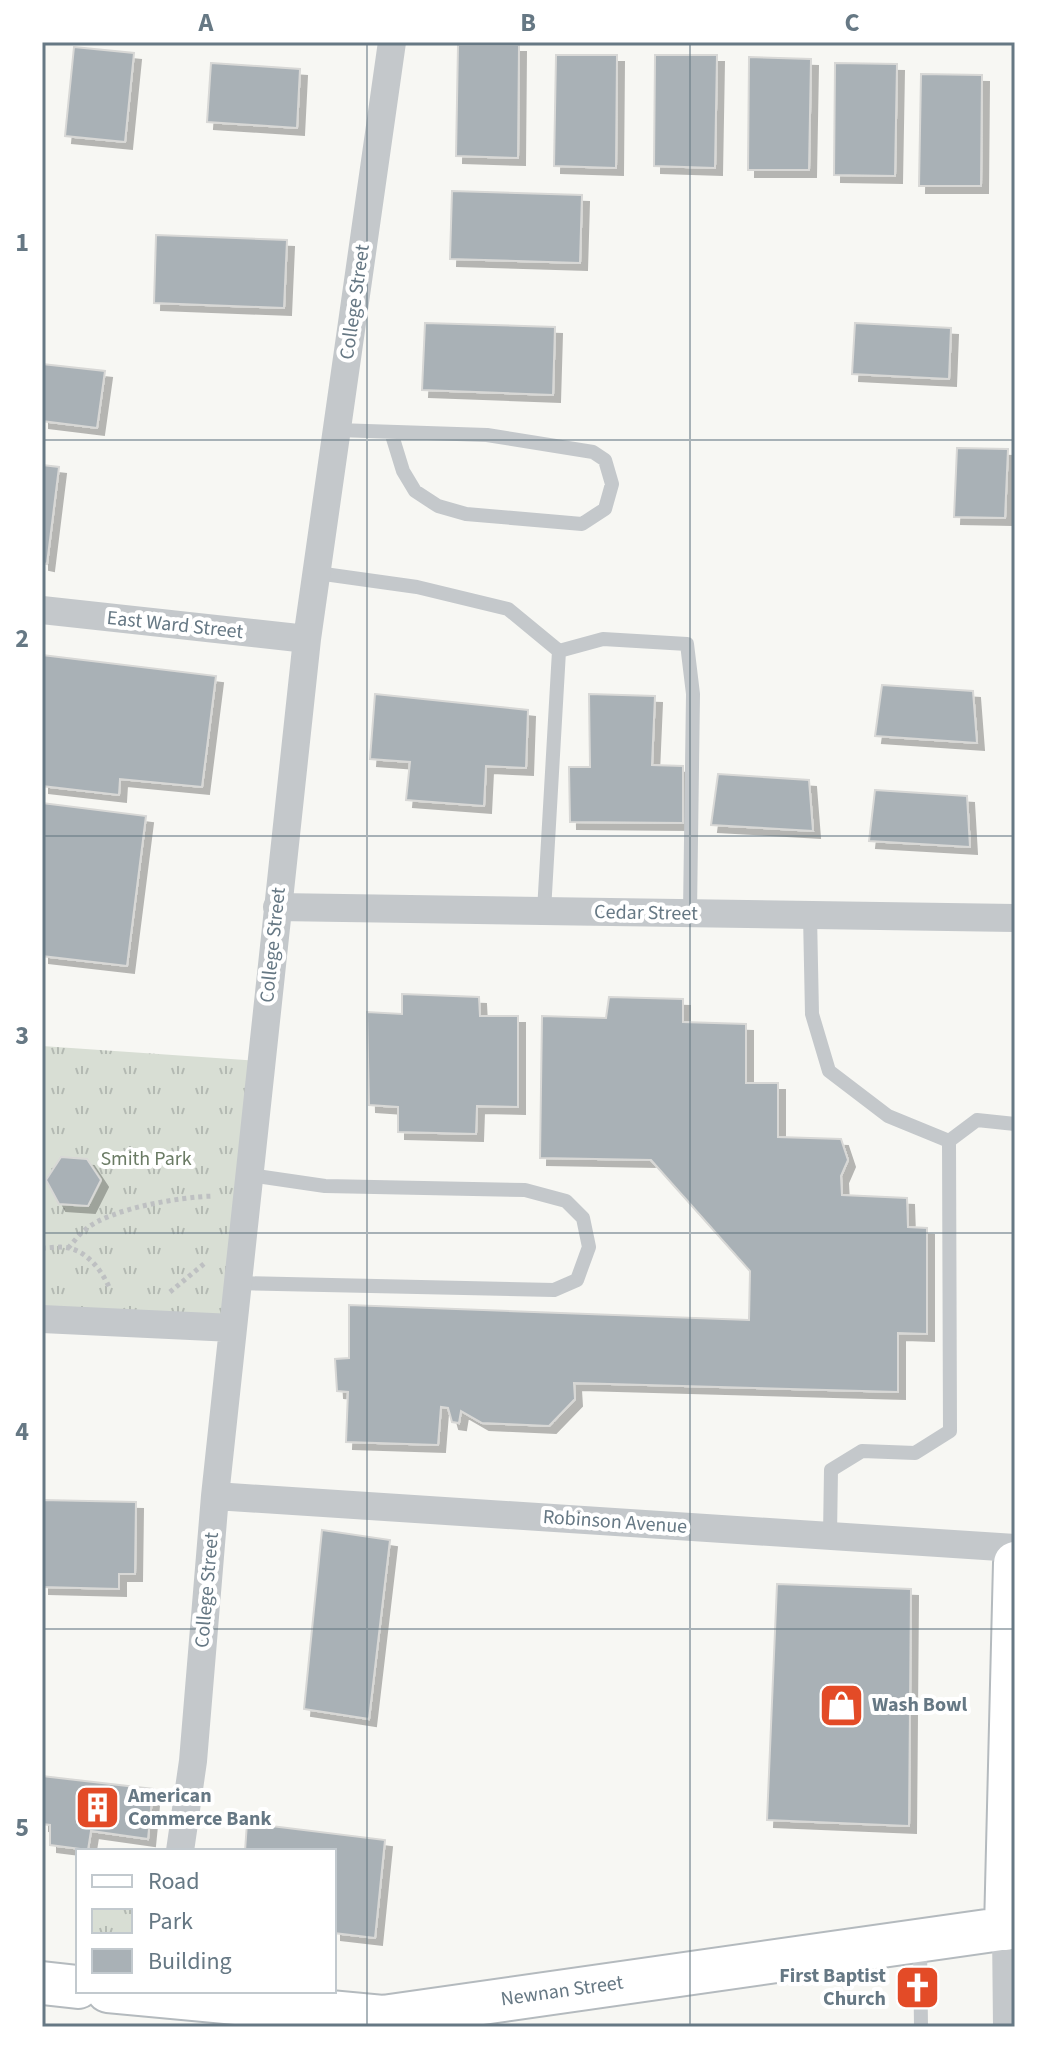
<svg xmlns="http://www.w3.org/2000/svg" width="1057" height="2069" font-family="'Source Sans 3',sans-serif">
	<defs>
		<pattern id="park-tufts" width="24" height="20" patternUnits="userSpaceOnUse" patternTransform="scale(2)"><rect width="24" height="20" fill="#d8ded4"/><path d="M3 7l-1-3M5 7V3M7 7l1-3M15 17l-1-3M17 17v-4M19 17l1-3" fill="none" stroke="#b3b9b2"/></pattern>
		<filter id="shadow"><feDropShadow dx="7" dy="7" stdDeviation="0" flood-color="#0004"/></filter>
	</defs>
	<rect width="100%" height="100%" fill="#f7f7f3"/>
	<path fill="url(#park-tufts)" d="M42,1046l219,15 -28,267 -191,-9z"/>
	<path fill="#a9b1b6" stroke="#d8d8d6" stroke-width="2" filter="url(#shadow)" d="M458,45h61l-1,113 -62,-2z
		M74,47l60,6 -9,89 -60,-6z
		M556,55h61l-1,113 -62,-2z
		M655,55h62l-2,113 -61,-2z
		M749,57l62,2 -2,111h-61z
		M211,63l89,6 -3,59 -90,-6z
		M835,63l62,1 -2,112 -61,-1z
		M921,74l61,1 -1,111h-62z
		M452,191l130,4 -2,68 -130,-4z
		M156,235l131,5 -3,68 -130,-5z
		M425,323l130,4 -2,68 -131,-5z
		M855,323l96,5 -2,51 -97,-5z
		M42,364l63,7 -8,57 -55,-7z
		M957,448l51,1 -3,69 -51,-1z
		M42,465l17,2 -12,97 -5,-1z
		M42,655l174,21 -14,111 -82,-8 -1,16 -77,-9z
		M882,685l91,6 4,52 -102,-7z
		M375,694l153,16 -2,58 -40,-2 -2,40 -78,-6 4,-38 -40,-3z
		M589,694l66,2 -3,69 31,1v57l-113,-1 -1,-55h21z
		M718,774l91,6 4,51 -102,-6z
		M875,790l92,6 3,51 -101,-6z
		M42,803l104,13 -19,150 -85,-10z
		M402,994l77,3 1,19h38v91l-41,-1 -1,28 -78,-2v-25l-29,-2 -2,-93 35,2z
		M609,997l74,2v23l63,2v59h32v54l63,2 7,21 -7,16 1,19 65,3 1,29 19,1v106l-29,-1v59l-324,-9 1,16 -26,27 -67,-3 -21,-12 -2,12 -7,-1 -4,-14 -7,-1 -3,38 -92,-3 2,-50 -11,-1 -2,-32 14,-1v-53l400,15 1,-49 -99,-111 -111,-2 2,-142 64,2z
		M61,1157l26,2 14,21 -13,26 -29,-2 -13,-24z
		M42,1500l94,2 -1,72h-16v15l-77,-2z
		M322,1530l68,10 -21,179 -65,-10z
		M777,1584l134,5 -2,237 -142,-6z
		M42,1776l111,13 -5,50 -57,-8 -3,19 -38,-5v-20l-8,-1z
		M247,1823l138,17 -10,98 -41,-5v-82h-89z"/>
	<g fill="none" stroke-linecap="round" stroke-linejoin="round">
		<defs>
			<path id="secondary" d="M1006,1929l9,-366
				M42,1983l36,4
				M108,1991l275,26 632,-90"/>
		</defs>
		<use href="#secondary" stroke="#b4babe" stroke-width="46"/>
		<path stroke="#bec0c2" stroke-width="5" stroke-dasharray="4 4" stroke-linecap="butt" d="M42,1248c8,0 19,-2 27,0 20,5 33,23 41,41
			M68,1248c6,-6 11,-14 18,-19 26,-21 94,-32 128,-33
			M170,1292l35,-29"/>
		<path stroke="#c4c8cb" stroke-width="14" d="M337,430l150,5 106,17 12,8 7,24 -7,25 -23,15 -116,-10 -28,-8 -23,-15 -12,-20 -12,-39
			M317,573l100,14 91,22 51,42 -15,260
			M559,651l44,-12 84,5 6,50 -3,219
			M810,915l2,99 17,57 59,45 61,25
			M237,1283l317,7 23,-10 12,-33 -6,-29 -17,-17 -41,-11 -200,-4 -75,-11
			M830,1536l1,-66 31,-19 53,2 35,-22 -1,-290 28,-21 38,4
			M920,1945l1,82"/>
		<path stroke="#c4c8cb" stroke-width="28" d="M42,610l265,29
			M277,907l738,11
			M42,1319l191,9
			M215,1496l800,52
			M180,1851l13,-90 22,-265 92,-857 85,-597
			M1006,1929l1,98"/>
		<use href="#secondary" stroke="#fff" stroke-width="42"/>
	</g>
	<path fill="none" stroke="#667884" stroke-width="2" stroke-opacity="0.55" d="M367,42v1985M690,42v1985M42,440h973M42,836h973M42,1233h973M42,1629h973"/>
	<defs>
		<symbol id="shop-square" viewBox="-11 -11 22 22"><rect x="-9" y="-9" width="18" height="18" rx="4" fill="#e34b27" stroke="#fff"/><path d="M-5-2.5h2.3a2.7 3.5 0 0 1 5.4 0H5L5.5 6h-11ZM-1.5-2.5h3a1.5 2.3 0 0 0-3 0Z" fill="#fff"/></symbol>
		<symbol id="building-square" viewBox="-11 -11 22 22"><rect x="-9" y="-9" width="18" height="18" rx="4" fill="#e34b27" stroke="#fff"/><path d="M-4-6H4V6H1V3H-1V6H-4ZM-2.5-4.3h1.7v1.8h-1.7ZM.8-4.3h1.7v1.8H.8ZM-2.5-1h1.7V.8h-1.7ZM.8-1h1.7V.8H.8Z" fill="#fff"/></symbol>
		<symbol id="church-square" viewBox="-11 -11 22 22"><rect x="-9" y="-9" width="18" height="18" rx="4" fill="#e34b27" stroke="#fff"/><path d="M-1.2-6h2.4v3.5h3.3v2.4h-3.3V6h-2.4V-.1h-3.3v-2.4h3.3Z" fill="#fff"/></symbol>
	</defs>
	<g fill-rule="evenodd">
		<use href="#shop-square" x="816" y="1680" width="51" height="51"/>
		<use href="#building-square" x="72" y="1782" width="51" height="51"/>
		<use href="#church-square" x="892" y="1962" width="51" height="51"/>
	</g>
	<g text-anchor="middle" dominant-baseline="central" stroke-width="8" stroke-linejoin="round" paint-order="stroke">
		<g font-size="20" fill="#667884" stroke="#fff">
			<text transform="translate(355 302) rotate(-82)">College Street</text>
			<text transform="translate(175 625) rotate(6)">East Ward Street</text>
			<text transform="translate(646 913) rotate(1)">Cedar Street</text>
			<text transform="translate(273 945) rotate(-84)">College Street</text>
			<text transform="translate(615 1522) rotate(4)">Robinson Avenue</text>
			<text transform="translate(207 1590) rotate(-85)">College Street</text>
			<text transform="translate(562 1991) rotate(-8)">Newnan Street</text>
		</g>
		<g font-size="20" fill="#6a7b64" stroke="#fff">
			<text x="146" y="1159">Smith Park</text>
		</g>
		<g font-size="20" font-weight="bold" fill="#667884" stroke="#fff" text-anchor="start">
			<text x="872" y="1705">Wash Bowl</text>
			<text x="128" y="1796">American<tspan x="128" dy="23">Commerce Bank</tspan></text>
			<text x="886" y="1976" text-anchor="end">First Baptist<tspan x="886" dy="23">Church</tspan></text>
		</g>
	</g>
	<rect width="1057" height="2069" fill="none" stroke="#ffffff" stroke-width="88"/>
	<rect x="76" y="1849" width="260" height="144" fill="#ffffff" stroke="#c2c9ce" stroke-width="2"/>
	<rect x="92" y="1875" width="40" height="12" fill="#ffffff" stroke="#c2c9ce" stroke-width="2"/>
	<text x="148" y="1889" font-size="24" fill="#667884">Road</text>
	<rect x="92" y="1909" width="40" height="24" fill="url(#park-tufts)" stroke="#c2c9ce" stroke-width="2"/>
	<text x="148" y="1929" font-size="24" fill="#667884">Park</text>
	<rect x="92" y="1949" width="40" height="24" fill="#a9b1b6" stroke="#c2c9ce" stroke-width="2"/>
	<text x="148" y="1969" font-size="24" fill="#667884">Building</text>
	<rect x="44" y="44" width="969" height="1981" fill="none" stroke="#667884" stroke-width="3"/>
	<g font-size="26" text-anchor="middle" font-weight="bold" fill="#667884">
		<text x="206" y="31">A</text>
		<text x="528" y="31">B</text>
		<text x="852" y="31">C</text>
		<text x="22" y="251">1</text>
		<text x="22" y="647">2</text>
		<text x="22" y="1044">3</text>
		<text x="22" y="1440">4</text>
		<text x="22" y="1836">5</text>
	</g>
</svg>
